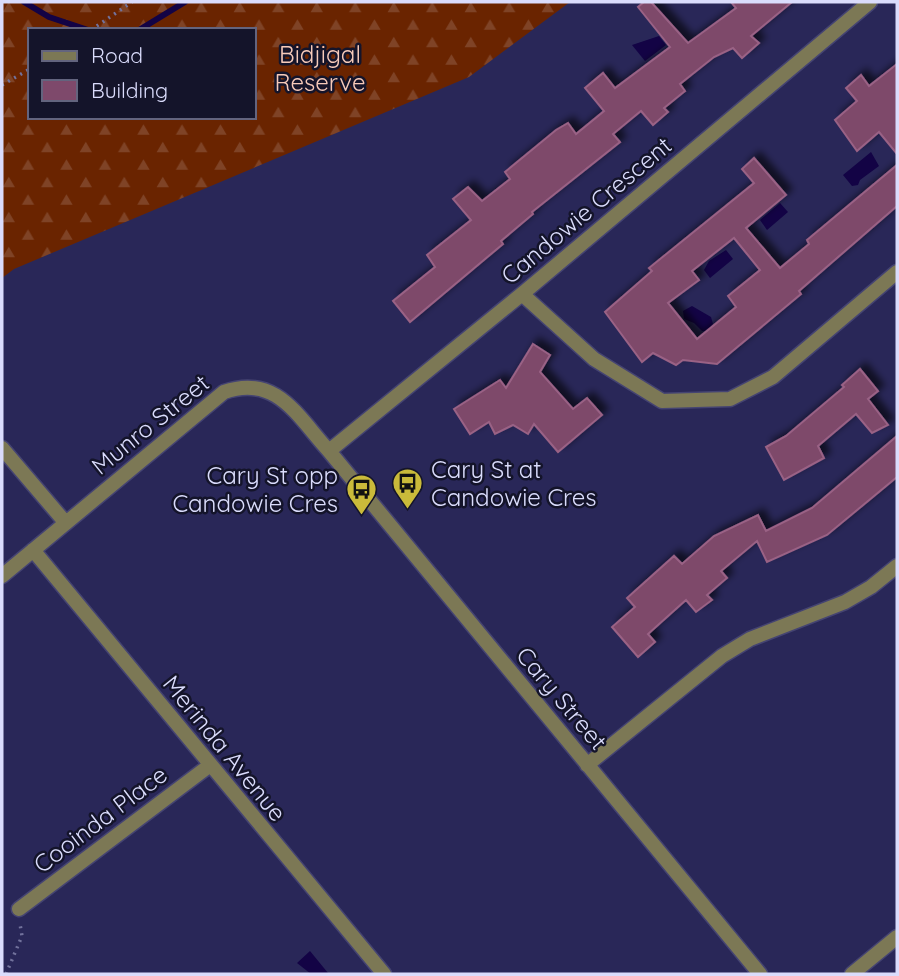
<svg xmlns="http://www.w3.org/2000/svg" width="899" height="976" font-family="Quicksand,sans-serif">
	<defs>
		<pattern id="forest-firs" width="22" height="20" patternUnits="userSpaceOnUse" patternTransform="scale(1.75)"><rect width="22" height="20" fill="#6a2400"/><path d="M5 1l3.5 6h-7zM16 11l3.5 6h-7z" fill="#7f4326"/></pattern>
		<filter id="shadow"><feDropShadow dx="6" dy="-6" stdDeviation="3.5" flood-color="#0009"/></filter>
	</defs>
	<rect width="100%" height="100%" fill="#292758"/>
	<path fill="url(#forest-firs)" fill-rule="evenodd" d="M2,2h568l-101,75 -455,192 -12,9zM30,30h224v87h-224z"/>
	<path fill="#130345" d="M659,36l7,9 -21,16 -13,-16z
		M871,152l8,14 -19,14 -2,5 -6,1 -9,-11z
		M780,203l8,9 -21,18 -7,-10z
		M726,250l7,9 -23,19 -6,-8 5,-9z
		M692,306l19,11 2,7 -5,7h-6l-8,-8 -10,-4 -1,-8z
		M310,951l18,22 -1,1h-16l-14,-11z"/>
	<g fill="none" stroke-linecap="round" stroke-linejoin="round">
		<path stroke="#130345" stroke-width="6" d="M24,2l25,15 39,13
			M139,30l46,-28"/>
	</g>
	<path fill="#7e496b" stroke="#9a6285" stroke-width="2" fill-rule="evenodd" filter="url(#shadow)" d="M644,2h7l37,41 48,-35 -5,-6h61l-41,34 8,7 -17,15 -9,-10 -19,9 -34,27 5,7 -21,17 4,4 -15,13 -12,-14 -28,23 7,8 -88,70 1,2 -32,27 2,3 -93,78 -17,-21 42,-34 -8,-12 44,-35 -18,-21 15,-12 14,14 28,-22 -5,-7 51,-42 12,-7 8,11 28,-23 -19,-23 18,-15 12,15 55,-41 -32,-40z
		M897,64v90l-18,-22 -22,19 -22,-31 22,-19 -11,-13 15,-13 8,11z
		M754,158l32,37 -40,33 34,40 29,-24 -2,-4 90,-75v41l-98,85 2,3 -84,70 -34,-4 -7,5 -23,-12 -11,9 -37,-50 47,-41 -3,-3 105,-85 -12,-14zM734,238l26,32 -32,26 8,11 -39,32 -29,-36 31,-23 -7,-9z
		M533,344l17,11 -10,17 33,37 14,-11 15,17 -44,37 -24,-28 -6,10 -15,-9 -18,9 -6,-12 -19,12 -16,-25 46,-29 6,8z
		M860,369l18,22 -10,8 20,26 -16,8 -16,-19 -38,32 6,12 -40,22 -18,-33 20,-11 58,-49 -2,-2z
		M897,436v41l-70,58 -60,27 -10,-21 -36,30 6,7 -20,17 5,5 -16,12 -10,-12 -38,34 7,8 -17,15 -26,-30 23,-20 -8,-9 47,-42 8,8 32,-28 44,-21 8,16 46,-23z"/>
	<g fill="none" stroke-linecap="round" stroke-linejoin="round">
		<defs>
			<path id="street" d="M522,294l72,65 68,42 68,-2 43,-22 124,-105
				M2,448l63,74
				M329,451l193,-157 348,-292
				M33,550l351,424
				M2,576l222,-184c53,-18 73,24 105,59l431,523
				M587,765l135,-109 28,-17 95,-37 26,-15 26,-21
				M19,909l190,-143
				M852,974l45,-37"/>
		</defs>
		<use href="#street" stroke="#454472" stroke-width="17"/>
		<path stroke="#72729c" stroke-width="3.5" stroke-dasharray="2 5" stroke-linecap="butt" d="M91,30l41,-28
			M2,85l28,-16
			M6,974l16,-38 -2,-12"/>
		<use href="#street" stroke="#7c7855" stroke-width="14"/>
	</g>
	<defs>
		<symbol id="bus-pin" viewBox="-11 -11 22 30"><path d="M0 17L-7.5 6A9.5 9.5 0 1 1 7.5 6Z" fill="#caba3a" stroke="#14142a"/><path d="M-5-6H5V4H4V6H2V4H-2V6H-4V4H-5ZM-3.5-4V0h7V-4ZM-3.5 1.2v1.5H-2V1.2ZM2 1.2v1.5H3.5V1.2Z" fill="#111"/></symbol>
	</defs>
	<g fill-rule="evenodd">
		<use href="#bus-pin" x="390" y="466" width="35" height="47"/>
		<use href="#bus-pin" x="344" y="472" width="35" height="47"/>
	</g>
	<g text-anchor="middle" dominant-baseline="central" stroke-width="5" stroke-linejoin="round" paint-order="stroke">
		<g font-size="24" fill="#f7cab9" stroke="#14142a">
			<text x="320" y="54">Bidjigal<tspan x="320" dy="28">Reserve</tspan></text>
		</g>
		<g font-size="24" fill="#dadcfc" stroke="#14142a">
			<text transform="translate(586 210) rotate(-40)">Candowie Crescent</text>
			<text transform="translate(150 424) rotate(-39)">Munro Street</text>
			<text transform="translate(562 698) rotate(50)">Cary Street</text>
			<text transform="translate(225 748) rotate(51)">Merinda Avenue</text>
			<text transform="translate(100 819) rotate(-37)">Cooinda Place</text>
		</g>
		<g font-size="24" fill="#dadcfc" stroke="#14142a" text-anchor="start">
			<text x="431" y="469">Cary St at<tspan x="431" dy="28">Candowie Cres</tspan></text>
			<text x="338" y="475" text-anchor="end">Cary St opp<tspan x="338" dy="28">Candowie Cres</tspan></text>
		</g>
	</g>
	<rect width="899" height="976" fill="none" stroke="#dadcfc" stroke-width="7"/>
	<rect x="28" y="28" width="228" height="91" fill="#14142a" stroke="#63647e" stroke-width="2"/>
	<rect x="42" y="51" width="35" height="10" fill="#7c7855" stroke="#63647e" stroke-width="2"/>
	<text x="91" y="63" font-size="21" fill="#dadcfc">Road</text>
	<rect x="42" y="80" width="35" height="21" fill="#7e496b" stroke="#63647e" stroke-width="2"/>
	<text x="91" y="98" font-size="21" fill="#dadcfc">Building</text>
</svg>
